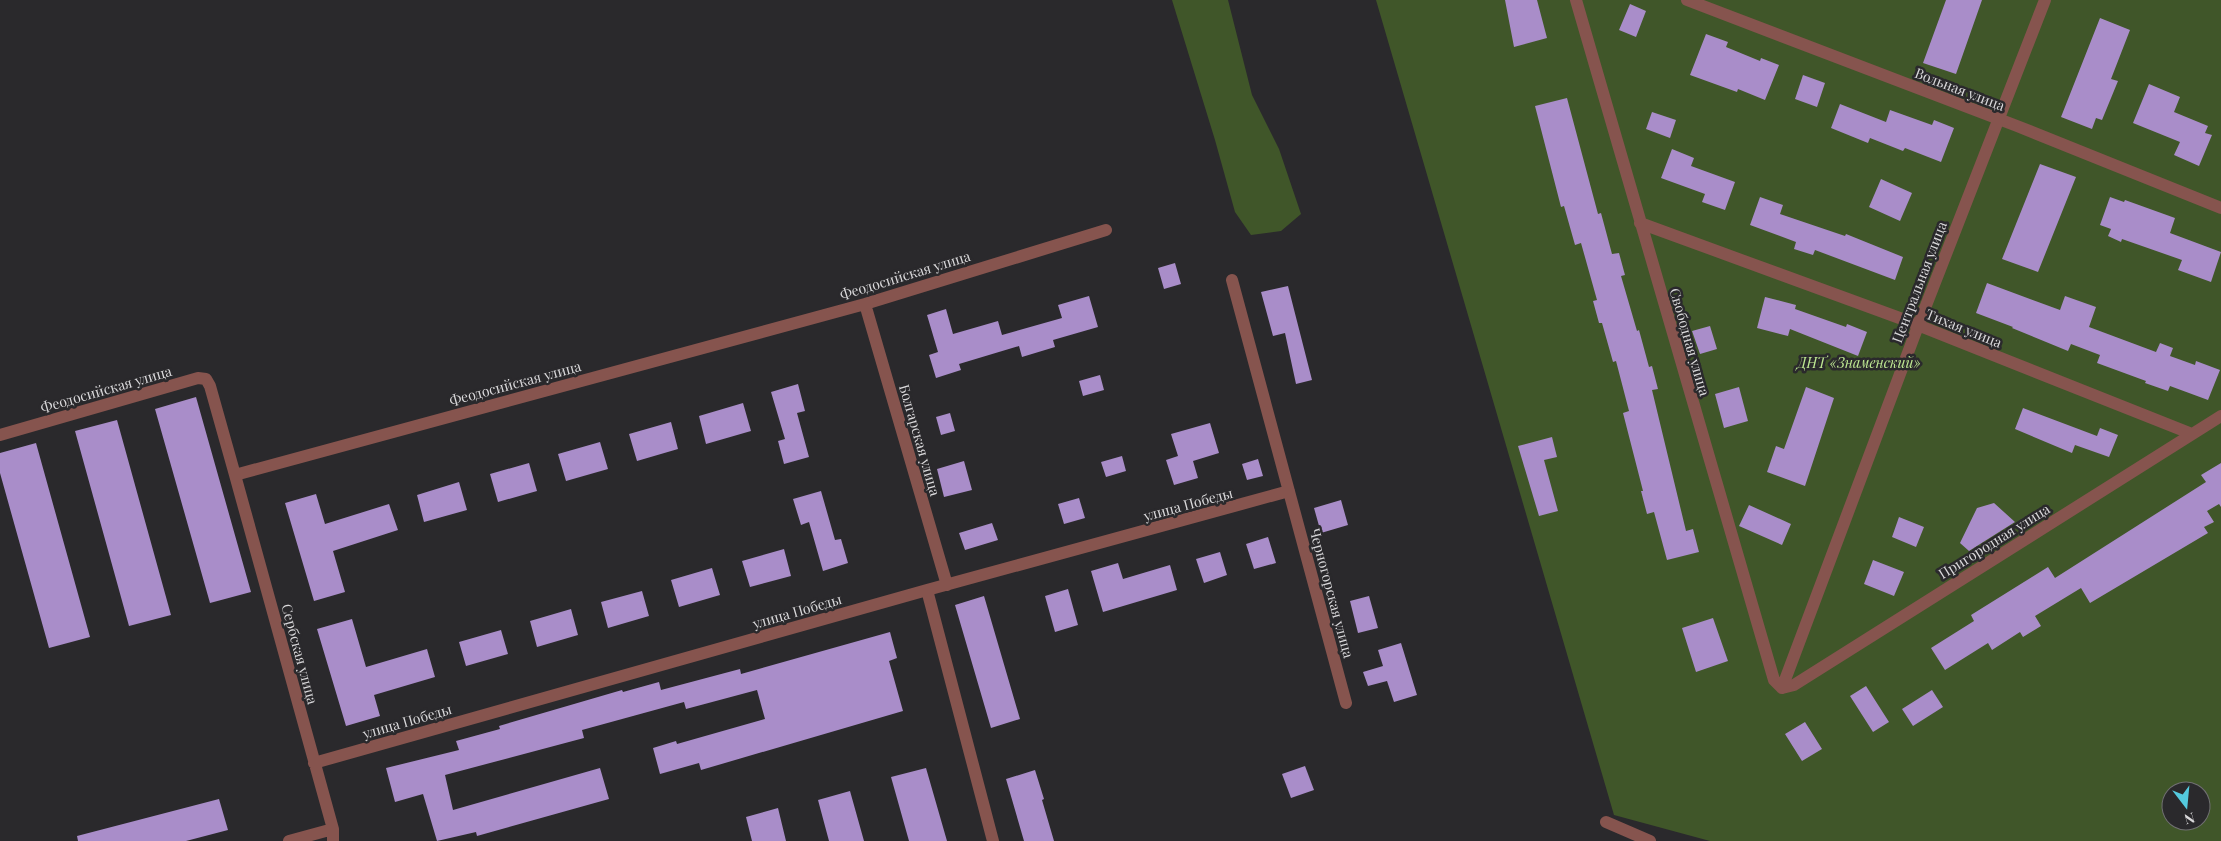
<svg xmlns="http://www.w3.org/2000/svg" width="2221" height="841" font-family="'Playfair Display',serif">
	<rect width="100%" height="100%" fill="#2a292c"/>
	<path fill="#405629" fill-rule="evenodd" d="M1172,0h56l24,95 27,54 22,65 -20,17 -30,4 -16,-23 -20,-72z
		M1376,0h845v841h-511l-96,-26zM2171,791h30v30h-30z"/>
	<path fill="#a98dc9" d="M1505,0h32l10,38 -33,9z
		M1946,0h36l-26,74 -33,-11z
		M1630,4l16,7 -10,26 -17,-7z
		M2100,18l30,12 -19,49 7,2 -16,39 -6,-2 -4,11 -31,-12z
		M1706,34l22,8 -2,5 34,14 1,-3 18,7 -14,35 -27,-11 -1,3 -47,-17z
		M1803,75l22,8 -8,24 -22,-8z
		M2149,84l31,13 -6,15 34,14 -3,7 7,2 -13,31 -25,-11 6,-13 -47,-19z
		M1567,98l31,116 3,-1 11,41 7,-1 6,22 -4,1 16,55 2,-1 10,37 3,-1 6,23 -6,1 34,141 7,-2 6,23 -32,8 -13,-48 -7,2 -6,-23h2l-20,-78 6,-2 -13,-50 -3,1 -11,-39h-3l-6,-22 4,-1 -16,-57 -6,2 -11,-39 -3,1 -26,-101z
		M1840,104l46,18 4,-12 42,15 2,-5 20,8 -13,34 -36,-14 -2,3 -33,-13 -2,5 -37,-15z
		M1652,112l24,8 -6,18 -24,-9z
		M1672,149l22,9 -3,8 44,16 -10,28 -23,-8 3,-8 -44,-16z
		M2040,164l36,13 -38,95 -36,-13z
		M1881,179l31,14 -12,28 -31,-14z
		M1760,197l23,8 -3,9 65,22 1,-2 57,23 -8,23 -80,-30 -2,5 -19,-6 2,-7 -46,-17z
		M2110,197l14,5 1,-2 50,18 -5,15 51,19 -10,30 -33,-12 4,-10 -60,-21 -1,3 -13,-6 3,-7 -11,-4z
		M1175,263l6,21 -17,5 -6,-21z
		M1987,283l73,27 5,-14 31,11 -7,20 67,25 4,-9 13,5 -3,8 25,9 1,-4 24,9 -12,30 -38,-14 -2,5 -23,-8 1,-2 -49,-18 3,-8 -29,-11 -3,7 -56,-23 1,-1 -37,-14z
		M1288,286l24,94 -16,4 -11,-51 -12,3 -12,-44z
		M1089,296l9,31 -45,13 2,7 -33,10 -3,-11 -60,18 2,6 -25,8 -7,-23 9,-3 -11,-37 19,-6 7,25 45,-13 4,14 60,-17 -4,-13z
		M1765,297l31,8 -1,4 51,18 1,-3 20,8 -9,24 -68,-27 -2,7 -31,-8z
		M1710,326l7,23 -17,5 -8,-23z
		M1100,375l4,15 -21,6 -4,-15z
		M798,384l7,27 -8,2 12,44 -25,7 -6,-23 7,-2 -14,-47z
		M1739,387l9,34 -24,7 -9,-34z
		M1806,387l28,11 -29,88 -38,-14 9,-26 8,3z
		M196,397l55,195 -41,11 -55,-194z
		M743,403l8,28 -45,13 -7,-28z
		M2023,408l74,28 3,-8 18,7 -9,22 -34,-12 -3,8 -57,-24z
		M950,413l5,18 -14,4 -5,-18z
		M117,420l54,195 -42,11 -54,-195z
		M671,422l7,27 -41,12 -8,-27z
		M1210,423l9,30 -26,8 5,17 -24,7 -8,-25 12,-4 -7,-22z
		M1552,437l5,20 -13,3 14,51 -19,5 -21,-70z
		M600,442l8,27 -42,12 -8,-27z
		M36,443l54,194 -41,11 -49,-175v-20z
		M1122,456l4,15 -20,6 -5,-15z
		M1258,459l5,17 -16,4 -5,-16z
		M964,461l8,29 -28,7 -7,-28z
		M529,463l8,28 -39,11 -8,-28z
		M2221,463v44l-2,-3 -12,7 7,11 -10,5 4,6 -118,70 -9,-15 -46,28 6,10 -18,11 -3,-5 -28,18 -4,-7 -43,27 -14,-22 43,-27 -3,-6 77,-48 7,11 151,-96 -5,-7z
		M459,482l8,28 -43,12 -7,-27z
		M821,491l14,49 6,-1 7,24 -25,8 -14,-49 -8,3 -8,-26z
		M316,494l9,30 64,-20 9,26 -65,21 12,41 -31,9 -29,-98z
		M1079,498l6,20 -21,6 -6,-20z
		M1341,500l7,25 -27,8 -7,-25z
		M1994,503l21,19 -46,29 -9,-8 17,-35z
		M1749,505l42,19 -9,21 -43,-19z
		M1899,517l25,10 -8,20 -24,-10z
		M992,523l6,17 -33,10 -6,-17z
		M1268,537l8,26 -22,6 -8,-25z
		M784,549l7,27 -41,11 -8,-26z
		M1220,552l7,23 -23,8 -8,-24z
		M1873,560l31,12 -10,24 -30,-12z
		M1118,563l5,16 47,-14 7,25 -74,22 -12,-41z
		M712,568l8,27 -41,12 -8,-27z
		M1068,589l10,36 -23,7 -10,-36z
		M642,591l7,25 -41,12 -7,-26z
		M984,596l36,123 -29,9 -36,-123z
		M1369,596l9,32 -20,5 -8,-32z
		M571,609l7,26 -41,12 -7,-26z
		M1713,618l15,43 -32,11 -14,-44z
		M352,619l14,48 61,-18 8,28 -61,18 6,21 -34,10 -29,-97z
		M501,630l7,24 -42,12 -7,-24z
		M890,632l7,26 -8,3 14,50 -202,59 -2,-7 -39,11 -7,-26 23,-7 1,3 88,-25 -8,-29 -71,19 -2,-7 -102,28 2,8 -139,37 8,35 147,-42 9,31 -132,37 -1,-4 -39,9 -14,-47 -28,8 -9,-34 73,-18 -3,-9 44,-12 -1,-3 123,-36 1,2 36,-10 2,8 79,-21 1,5z
		M1401,643l16,52 -23,7 -7,-21 -19,5 -5,-14 20,-6 -5,-16z
		M1866,686l23,36 -16,10 -23,-36z
		M1932,690l11,17 -30,19 -11,-17z
		M1805,722l17,27 -20,12 -17,-27z
		M1305,766l9,24 -23,8 -9,-24z
		M926,768l21,73h-38l-18,-64z
		M1035,770l9,29 -2,1 12,41h-30l-18,-62z
		M850,791l14,50h-35l-11,-41z
		M219,799l9,31 -42,11h-108l-1,-5z
		M778,808l8,33h-34l-6,-24z"/>
	<g fill="none" stroke-linecap="round" stroke-linejoin="round">
		<path stroke="#86544e" stroke-width="12" d="M1576,0l198,680 8,8
			M1687,0l330,126 204,82
			M1640,223l265,97 287,114
			M1232,280l114,423
			M865,304l82,281
			M0,435l198,-57 8,1 4,7 25,89 630,-171 241,-74
			M235,475l98,354v12
			M927,590l66,251
			M1782,688l136,-362 127,-326
			M1782,688l12,-3 427,-269
			M314,763l613,-173 362,-99
			M1606,822l44,19
			M289,841l44,-12"/>
	</g>
	<g text-anchor="middle" dominant-baseline="central" stroke-width="5" stroke-linejoin="round" paint-order="stroke">
		<g font-size="14" fill="#dad9db" stroke="#2a292c">
			<text transform="translate(1960 89) rotate(21)">Вольная улица</text>
			<text transform="translate(905 275) rotate(-17)">Феодосийская улица</text>
			<text transform="translate(1919 282) rotate(-69)">Центральная улица</text>
			<text transform="translate(1964 328) rotate(22)">Тихая улица</text>
			<text transform="translate(1690 342) rotate(74)">Свободная улица</text>
			<text transform="translate(515 383) rotate(-15)">Феодосийская улица</text>
			<text transform="translate(106 389) rotate(-16)">Феодосийская улица</text>
			<text transform="translate(920 440) rotate(74)">Болгарская улица</text>
			<text transform="translate(1188 504) rotate(-15)">улица Победы</text>
			<text transform="translate(1994 541) rotate(-32)">Пригородная улица</text>
			<text transform="translate(1332 593) rotate(75)">Черногорская улица</text>
			<text transform="translate(797 611) rotate(-16)">улица Победы</text>
			<text transform="translate(300 654) rotate(75)">Сербская улица</text>
			<text transform="translate(407 721) rotate(-16)">улица Победы</text>
		</g>
		<g font-size="14" font-style="italic" fill="#bfe993" stroke="#2a292c">
			<text x="1859" y="362">ДНТ «Знаменский»</text>
		</g>
	</g>
	<g transform="translate(2186 806) rotate(164)"><circle r="24" fill="#2a292c" stroke="#706f72"/>
	<path d="M0-4L9 19L0 12L-9 19Z" fill="#54cade"/>
	<text y="-8" font-size="14" font-weight="bold" text-anchor="middle" fill="#dad9db">N</text>
	</g>
</svg>
